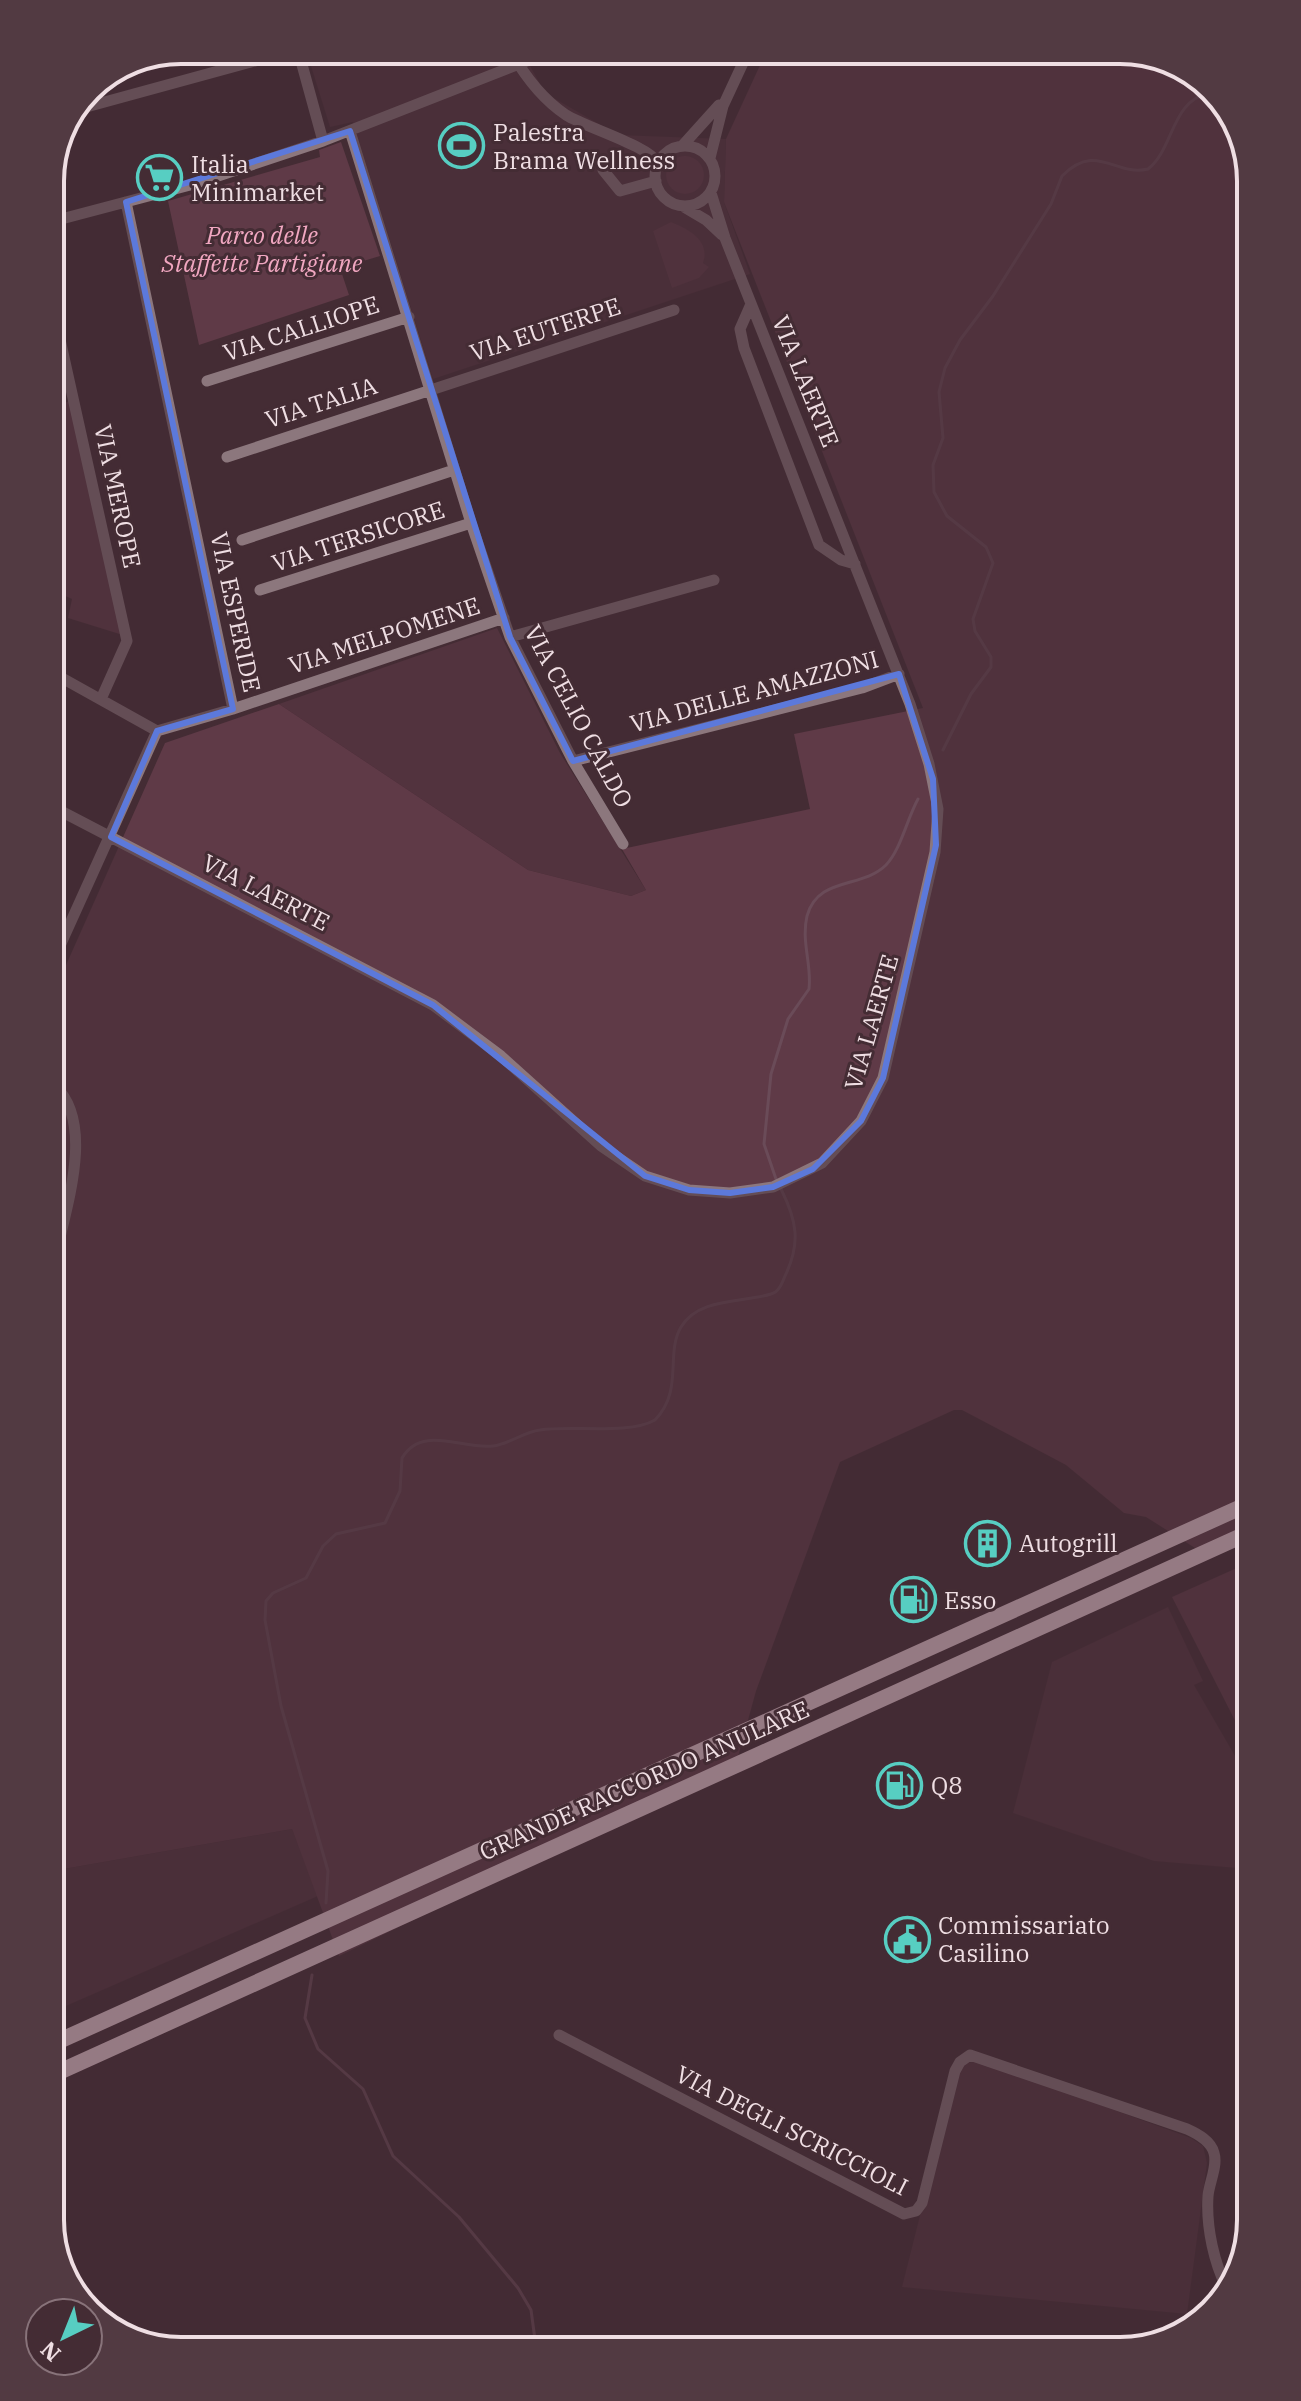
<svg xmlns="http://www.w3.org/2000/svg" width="1301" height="2401" font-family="'IBM Plex Serif',serif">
	<rect width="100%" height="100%" fill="#442c34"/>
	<path fill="#52333e" d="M306,50h228l-10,5 21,38 73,42 108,4 -2,63 26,72 -317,105 -80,-257 -23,5z
		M497,628l63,125 86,137 -15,6 -103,-26 -249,-166z
		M1168,1607l35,74 -9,4 55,95v89l-95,-8 -141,-48 39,-151z
		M292,1829l26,67 -259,113 -1,-139z
		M980,2061l211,77 12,8 4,17 -20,151 -285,-27 56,-223z"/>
	<path fill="#5f3a47" d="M767,50h362l64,22 48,59 7,1402 -45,20 -57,-36 -22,-4 -58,-48 -104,-55h-8l-114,52 -84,229 -20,73 -397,192 -47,-127 -234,41 -4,-878 111,-249 114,-39 249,166 103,26 15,-6 -24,-41 188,-40 -16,-75 129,-26 -199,-506 2,-63z
		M341,142l39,114 -40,12 9,27 -150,50 -31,-144 152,-44 -1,-7z
		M666 175a19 19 0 1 1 38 0a19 19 0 1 1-38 0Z
		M671,222c18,7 40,19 32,41l6,4 -10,11 -27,10 -19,-57z
		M74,398l52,238 -58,-18 4,-19 -20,-9 -1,-179z
		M1248,1563l1,185 -77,-151z"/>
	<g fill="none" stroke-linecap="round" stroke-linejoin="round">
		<path stroke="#6a4b58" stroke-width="3" d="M943,750l28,-56 20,-27v-10l-16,-26 -2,-12 20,-56 -7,-16 -39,-31 -13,-24 -1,-27 10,-27 -4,-46 6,-24 15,-28 33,-44 58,-92 11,-28c35,-35 53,1 86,-7 26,-20 23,-69 62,-76
			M777,1182l-13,-38 7,-70 17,-55 21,-30c3,-24 -8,-47 -2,-73 11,-40 55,-27 79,-51 15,-16 21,-46 32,-66
			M326,1903l2,-32 -47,-165 -16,-86 1,-19 7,-8 33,-15 17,-32 13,-12 49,-11 15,-32 2,-33c20,-34 61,-8 91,-12 17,-2 30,-14 47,-16 30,-5 89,5 115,-10 29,-30 10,-66 26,-93 18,-30 62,-24 90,-33 8,-2 11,-11 14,-18 16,-33 12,-55 -4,-87
			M312,1975l-7,43 13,31 45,40 30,67 66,61 59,71 13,22 5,37"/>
		<path stroke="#8c777d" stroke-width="11" d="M298,50l25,91
			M510,50c14,25 32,49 56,65 21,13 83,31 92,48
			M79,109l216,-59
			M350,131l121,392 39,114 63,124 50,83
			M683,145l36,-40
			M655 176a30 30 0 1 1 60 0a30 30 0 1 1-60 0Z
			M710,158l13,-52 26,-56
			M603,170l17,21 36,-10
			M684,207l22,13 16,15
			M50,222l144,-38 129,-43 232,-91
			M51,299l76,342 -26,58
			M751,304l-11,25 4,19 75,197 22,15 14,4
			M207,381l202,-64
			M227,457l447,-147
			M242,540l212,-70
			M260,590l211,-67
			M510,637l204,-57
			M53,673l104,58
			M233,709l271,-91
			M573,761l289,-73 37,-14
			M53,807l380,198 68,51 100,90 44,30 44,14 41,3 43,-6 49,-24 39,-42 22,-43 52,-226 3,-43 -9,-45 -19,-60 -185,-466 -14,-45
			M54,959l103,-228 76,-22 -107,-507
			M55,1086c41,38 10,124 0,173
			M559,2035l345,179 12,-3 6,-8 33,-132 5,-9 10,-7 217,74c11,5 24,12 27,24 4,13 -5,30 -6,43 -2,31 6,69 21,96"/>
		<path stroke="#f9d9e3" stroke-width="16" d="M59,2041l1189,-537
			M59,2072l1189,-539"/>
	</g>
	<path d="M0 0H1301V2401H0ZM350,131l160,506 63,124 326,-87 34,105 3,66 -53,233 -22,43 -48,48 -40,18 -43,6 -41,-3 -44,-14 -212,-171 -322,-168 46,-106 76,-22 -107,-507z" fill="#442c34" fill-opacity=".55" fill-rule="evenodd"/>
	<path fill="none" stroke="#5c79db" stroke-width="6" stroke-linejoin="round" d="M350,131l160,506 63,124 326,-87 34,105 3,66 -53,233 -22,43 -48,48 -40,18 -43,6 -41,-3 -44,-14 -212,-171 -322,-168 46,-106 76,-22 -107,-507z"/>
	<defs>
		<symbol id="stadium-ring" viewBox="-11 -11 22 22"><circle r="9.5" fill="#442c34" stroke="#57cec2" stroke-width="1.5"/><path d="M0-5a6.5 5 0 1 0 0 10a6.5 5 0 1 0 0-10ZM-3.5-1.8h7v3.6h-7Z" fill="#57cec2"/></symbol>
		<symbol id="supermarket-ring" viewBox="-11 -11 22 22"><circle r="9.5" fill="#442c34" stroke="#57cec2" stroke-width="1.5"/><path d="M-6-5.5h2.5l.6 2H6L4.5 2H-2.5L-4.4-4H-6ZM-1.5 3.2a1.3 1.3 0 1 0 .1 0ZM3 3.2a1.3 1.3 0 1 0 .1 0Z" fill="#57cec2"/></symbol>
		<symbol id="building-ring" viewBox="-11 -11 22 22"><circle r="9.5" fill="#442c34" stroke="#57cec2" stroke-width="1.5"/><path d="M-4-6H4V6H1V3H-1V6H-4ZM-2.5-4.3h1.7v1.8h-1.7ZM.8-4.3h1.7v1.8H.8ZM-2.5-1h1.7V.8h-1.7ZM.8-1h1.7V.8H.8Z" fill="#57cec2"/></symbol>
		<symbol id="fuel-ring" viewBox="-11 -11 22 22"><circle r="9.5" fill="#442c34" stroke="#57cec2" stroke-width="1.5"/><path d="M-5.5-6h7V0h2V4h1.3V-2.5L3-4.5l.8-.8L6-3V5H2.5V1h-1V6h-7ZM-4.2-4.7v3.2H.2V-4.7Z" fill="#57cec2"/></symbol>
		<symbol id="civic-ring" viewBox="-11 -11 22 22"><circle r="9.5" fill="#442c34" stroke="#57cec2" stroke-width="1.5"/><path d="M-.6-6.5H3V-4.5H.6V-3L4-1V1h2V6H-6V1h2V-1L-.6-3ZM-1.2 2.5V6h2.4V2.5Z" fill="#57cec2"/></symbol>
	</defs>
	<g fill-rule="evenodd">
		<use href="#stadium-ring" x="436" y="120" width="51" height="51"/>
		<use href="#supermarket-ring" x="134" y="152" width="51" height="51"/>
		<use href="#building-ring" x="962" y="1518" width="51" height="51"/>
		<use href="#fuel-ring" x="888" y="1574" width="51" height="51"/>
		<use href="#fuel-ring" x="874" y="1760" width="51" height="51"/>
		<use href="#civic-ring" x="882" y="1914" width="51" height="51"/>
	</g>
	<g text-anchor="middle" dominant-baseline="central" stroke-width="6" stroke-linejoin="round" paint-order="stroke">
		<g font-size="24" fill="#efdee3" stroke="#442c34" text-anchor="start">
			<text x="493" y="132">Palestra<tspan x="493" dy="28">Brama Wellness</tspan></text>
			<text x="191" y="164">Italia<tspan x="191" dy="28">Minimarket</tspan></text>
			<text x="1019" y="1543">Autogrill</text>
			<text x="944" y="1600">Esso</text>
			<text x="931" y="1785">Q8</text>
			<text x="938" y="1925">Commissariato<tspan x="938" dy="28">Casilino</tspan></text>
		</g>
		<g font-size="24" font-style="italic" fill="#f1a7c1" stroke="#442c34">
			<text x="262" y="235">Parco delle<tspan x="262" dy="28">Staffette Partigiane</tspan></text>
		</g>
		<g font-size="24" fill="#efdee3" stroke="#442c34">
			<text transform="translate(301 328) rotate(-18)">VIA CALLIOPE</text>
			<text transform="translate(545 329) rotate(-18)">VIA EUTERPE</text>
			<text transform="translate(806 381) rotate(68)">VIA LAERTE</text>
			<text transform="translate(321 402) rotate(-18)">VIA TALIA</text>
			<text transform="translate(118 496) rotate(78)">VIA MEROPE</text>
			<text transform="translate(358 536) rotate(-18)">VIA TERSICORE</text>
			<text transform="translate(236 612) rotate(78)">VIA ESPERIDE</text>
			<text transform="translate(384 635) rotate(-18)">VIA MELPOMENE</text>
			<text transform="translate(754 691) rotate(-15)">VIA DELLE AMAZZONI</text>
			<text transform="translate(579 716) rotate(62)">VIA CELIO CALDO</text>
			<text transform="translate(266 892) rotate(27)">VIA LAERTE</text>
			<text transform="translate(871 1022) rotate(-74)">VIA LAERTE</text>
			<text transform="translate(644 1780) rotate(-24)">GRANDE RACCORDO ANULARE</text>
			<text transform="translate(792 2130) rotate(27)">VIA DEGLI SCRICCIOLI</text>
		</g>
	</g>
	<path d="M0 0H1301V2401H0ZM181 64H1120A117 117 0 0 1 1237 181V2220A117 117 0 0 1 1120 2337H181A117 117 0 0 1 64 2220V181A117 117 0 0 1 181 64Z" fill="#523a42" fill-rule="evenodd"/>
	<path fill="none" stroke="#efdee3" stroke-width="4" d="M181 64H1120A117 117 0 0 1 1237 181V2220A117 117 0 0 1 1120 2337H181A117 117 0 0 1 64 2220V181A117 117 0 0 1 181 64Z"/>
	<g transform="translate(64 2337) rotate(223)"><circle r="38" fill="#442c34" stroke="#88737a" stroke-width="2"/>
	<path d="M0-6L14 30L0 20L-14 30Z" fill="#57cec2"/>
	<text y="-12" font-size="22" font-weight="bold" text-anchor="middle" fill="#efdee3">N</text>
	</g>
</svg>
